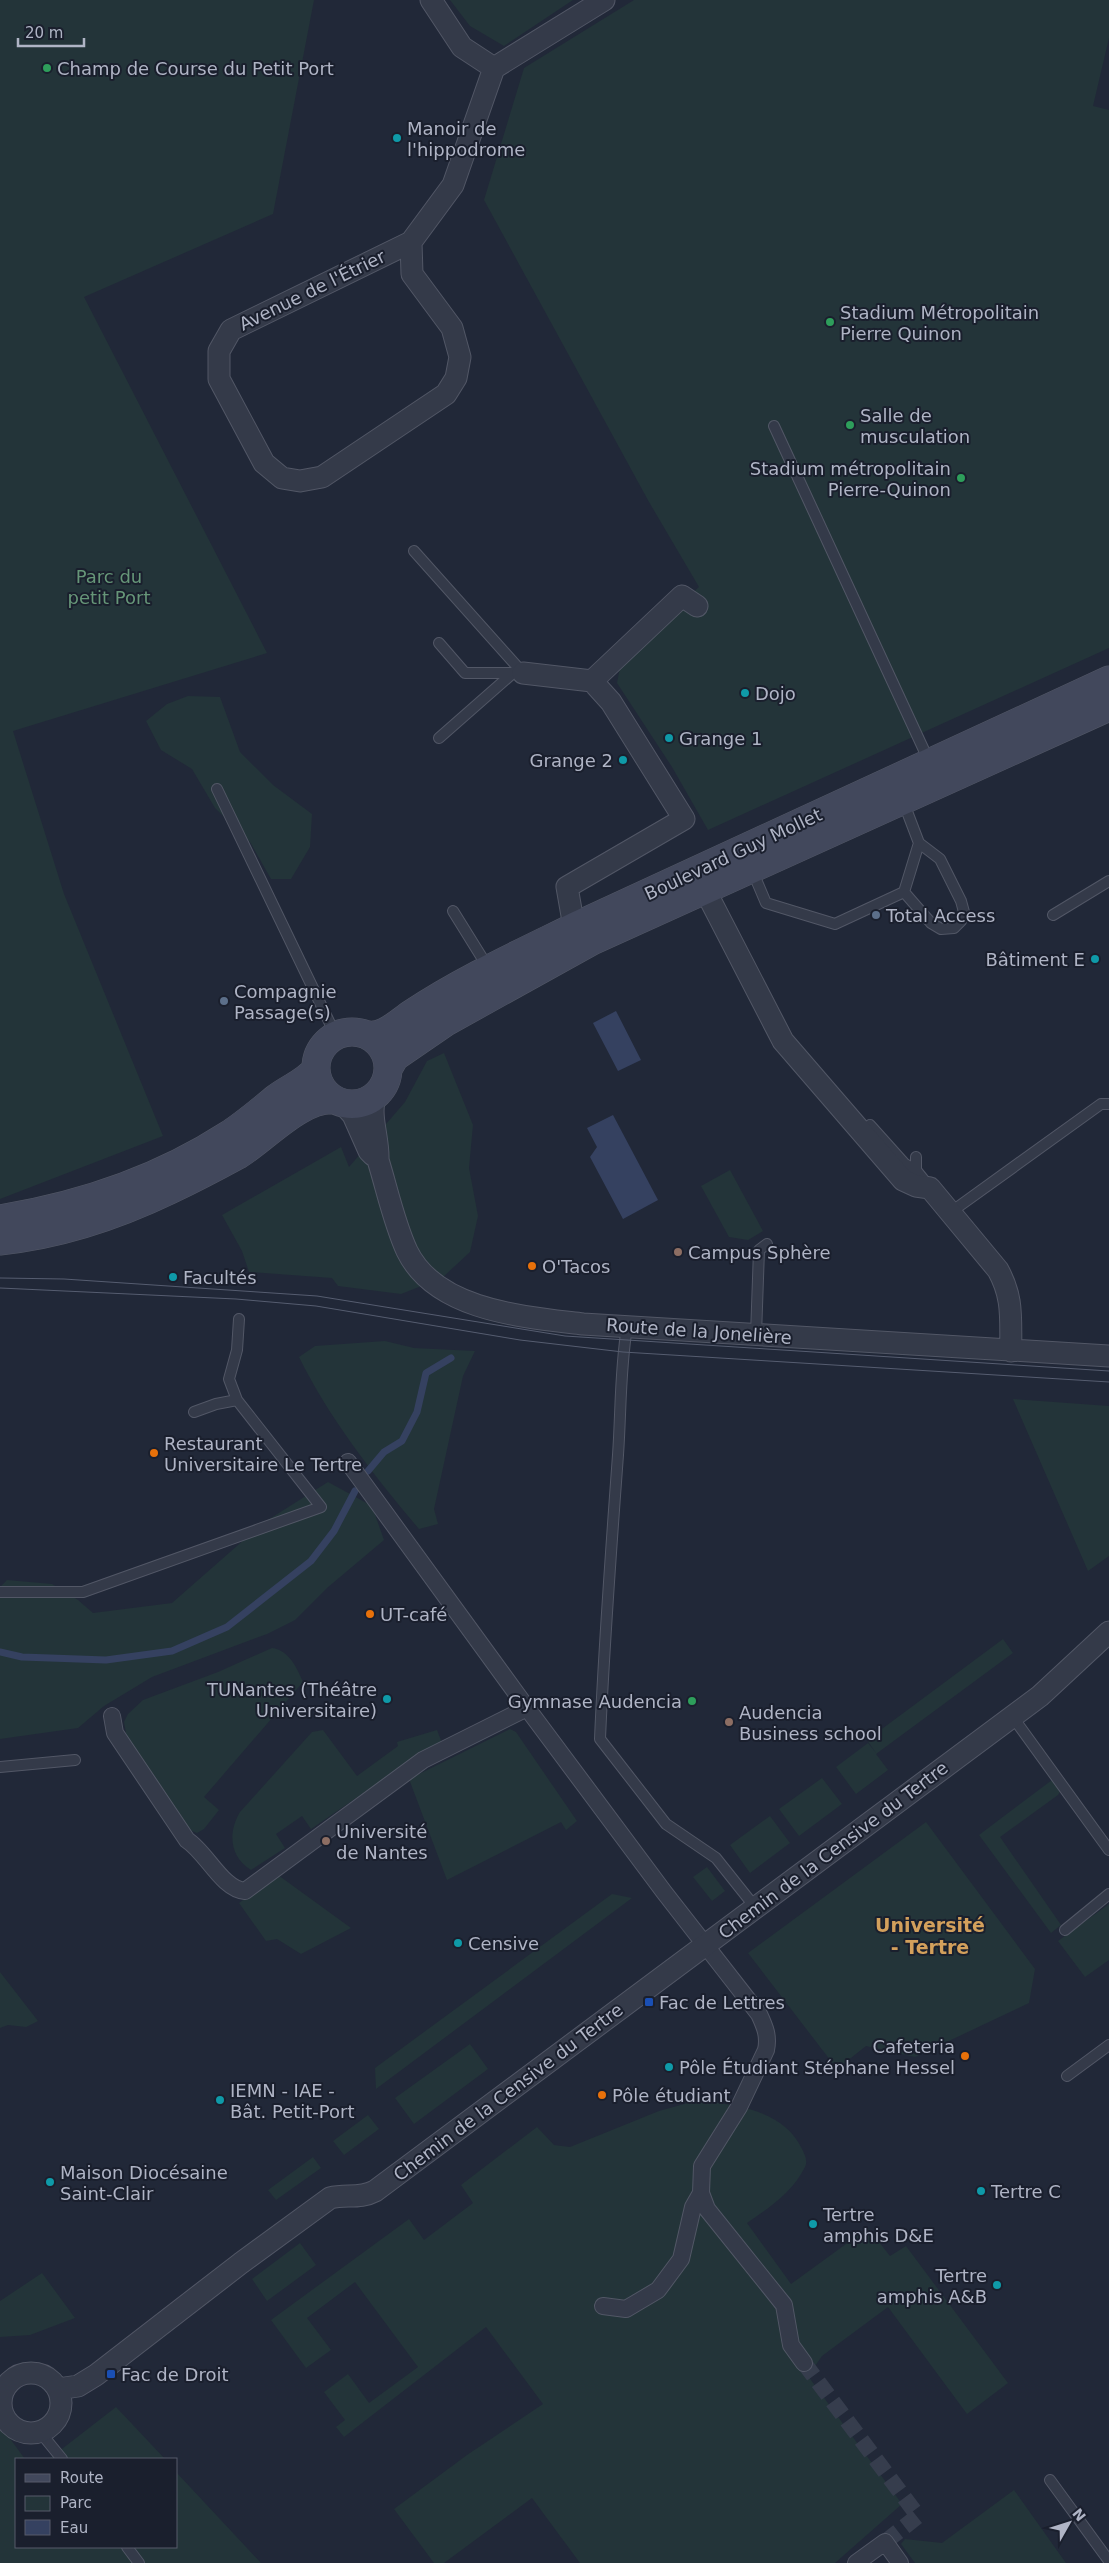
<svg xmlns="http://www.w3.org/2000/svg" width="1109" height="2563" font-family="'DejaVu Sans',sans-serif">
	<rect width="100%" height="100%" fill="#212838"/>
	<path fill="#233439" d="M0,0h314l-41,214 -189,83 183,356 -254,78 51,163 99,242 -163,63z
		M450,0h123l-69,46 -34,-20z
		M634,0h475v38l-16,68 16,4v538l-401,182 -36,-63 -55,-84 5,-25 77,-71 -50,-85 -165,-302 40,-132z
		M188,696l32,1 20,55 33,33 39,29 -2,33 -19,32h-20l-21,-37 -35,-34 -23,-39 -31,-19 -15,-29 21,-17z
		M444,1053l29,72 -4,43 9,48 -8,36 -28,26 -41,16 -63,-8 -6,-8 -83,-6 -7,-21 -20,-36 119,-68 8,20 56,-65 22,-41z
		M730,1170l33,61 -15,9 -19,-3 -28,-51z
		M385,1341l29,7 61,3 -12,25 -29,133 4,15 -19,5c-44,-52 -90,-111 -120,-172l16,-11z
		M1013,1399l96,7v150l-21,15z
		M328,1482l44,24 12,34 -57,48 -32,32 -28,14 -115,43 -48,29 -26,22 -78,11v-152l7,-7 45,4 26,16 15,13 79,-10 91,-80z
		M1003,1639l10,14 -137,101 12,16 -32,24 -20,-27 32,-24 8,10 -9,-13z
		M272,1648c17,2 25,20 31,34l-99,115 15,13 -15,19 -7,4 -5,-2 -19,-22 -41,-63 -6,-13 -2,-11 4,-8 15,-14 75,-28z
		M510,1729l6,3 61,89 -11,9 -5,-8 -114,58 -38,-101z
		M323,1730l34,46 41,-30 -1,-4 40,-12 5,13 -26,14 -105,72 -9,-13 -26,18 9,14 -34,22c-22,-14 -23,-38 -11,-58l72,-80z
		M822,1778l20,26 -43,32 -20,-27z
		M1052,1780l8,12 -2,3 -58,42 61,88 -10,8 -72,-98z
		M770,1816l20,27 -40,30 -20,-28z
		M926,1822l109,147 -6,34 -114,54 -49,-11 -29,23 -89,-116z
		M707,1867l18,24 -13,10 -19,-24z
		M278,1875l73,53 -50,26 -24,-15 -11,2 -27,-38z
		M612,1894l20,4 -256,191 -1,-21z
		M1109,1904v56l-24,17 -27,-36z
		M0,1972l38,49 -12,6 -18,-2 -8,3z
		M470,2044l18,25 -74,55 -19,-26z
		M710,2102c35,4 76,12 92,47 3,6 6,12 3,18 -13,26 -35,40 -58,56l44,61 77,-56 22,28 16,-10 102,137 -41,31 -79,-107 -66,49 -14,20 94,128 -67,59h-255l-48,-65 -88,65h-10l-40,-54 73,-54 76,-51 -57,-77 -142,110 -8,-10 9,-7 -21,-28 24,-18 21,29 49,-36 -63,-85 -48,36 24,32 -25,18 -35,-48 138,-101 15,21 49,-37 -12,-18 76,-58 17,18 16,2 89,-36 29,-8z
		M368,2115l11,14 -35,26 -11,-14z
		M313,2157l8,11 -45,32 -8,-10z
		M300,2243l16,22 -49,36 -15,-22z
		M42,2273l33,45 -45,17 -30,2v-36z
		M116,2407l49,52h-116z
		M0,2425l25,34h-9v88h160v-75l85,91h-261z
		M1014,2490l52,73h-151l-14,-19 4,-5 37,4z"/>
	<path fill="#354160" d="M616,1011l25,49 -23,11 -25,-48z
		M613,1115l45,85 -35,19 -33,-62 7,-10 -10,-19z"/>
	<g fill="none" stroke-linecap="round" stroke-linejoin="round">
		<path stroke="#354160" stroke-width="7" d="M368,1471l16,-19 18,-11 15,-29 9,-39 25,-15
			M0,1652l22,5 84,3 66,-9 55,-24 84,-66 23,-30 21,-40"/>
		<path stroke="#363d4d" stroke-width="16" stroke-dasharray="16 8" stroke-linecap="butt" d="M804,2363l114,153 -33,26"/>
		<defs>
			<path id="service" d="M774,426l155,335
				M414,551l109,122
				M439,643l26,30h49
				M439,738l74,-65
				M217,789l119,247
				M752,870l14,33 69,21 69,-32 15,-49 -16,-42
				M904,892l27,31 10,6 13,-1 7,-7 3,-9 -3,-11 -21,-42 -21,-16
				M453,911l36,58
				M1053,915l56,-34
				M862,1131l8,-6 35,39 11,6 12,15
				M916,1157v13
				M951,1212l150,-108h8
				M627,1327c-7,42 -6,85 -9,128 -7,95 -14,189 -18,284l66,85 50,34 39,49
				M756,1335l3,-85 8,-6
				M194,1412l22,-8 21,-4
				M0,1592h83l238,-85 -84,-107 -8,-21 8,-29 2,-31
				M1012,1716l97,134
				M0,1767l75,-7
				M1065,1930l44,-36
				M1067,2076l42,-31
				M40,2432l22,27
				M1050,2480l59,81
				M127,2547l12,16"/>
			<path id="pedestrian" d="M348,1462l179,246 137,184 95,122c6,13 10,22 7,36l-27,57 -37,59 -1,27 6,16 77,96 7,40 13,18
				M112,1716l3,17 72,107c20,13 35,49 58,51l178,-131 104,-52
				M603,2306l23,3 32,-19 23,-31 12,-52 8,-14
				M856,2563l29,-21 15,21"/>
			<path id="minor" d="M431,0l31,47 32,21 110,-68
				M411,242l1,32 40,54 8,29 -4,21 -10,16 -124,83 -22,4 -18,-3 -18,-15 -45,-84v-28l12,-21 180,-88 42,-57 41,-117
				M523,673l69,8 19,21 73,117 -117,68 7,40
				M592,681l90,-85 15,10
				M705,890l78,151 120,139 13,6 14,2 68,82c16,29 12,49 13,81
				M375,1096c-6,21 4,42 3,64 9,29 16,63 29,91 29,60 118,66 176,73l526,32
				M341,1102l12,13 16,36 4,4
				M1 2403a30 30 0 1 1 60 0a30 30 0 1 1-60 0Z
				M58,2389l20,-3 18,-11 145,-112 89,-65c16,-4 30,1 45,-7l665,-495 69,-64"/>
			<path id="secondary" d="M316 1068a36 36 0 1 1 72 0a36 36 0 1 1-72 0Z
				M364,1034c17,6 34,-11 47,-20 49,-33 110,-61 163,-87l535,-247
				M388,1069l7,-12 51,-35 146,-81 517,-234
				M0,1219c79,-13 160,-40 228,-84 17,-11 32,-24 48,-37 13,-10 30,-16 40,-29
				M0,1241c59,-6 116,-25 170,-51 23,-11 46,-23 68,-35 28,-17 63,-58 97,-55"/>
		</defs>
		<use href="#service" stroke="#525766" stroke-width="12"/>
		<use href="#pedestrian" stroke="#525766" stroke-width="18"/>
		<use href="#minor" stroke="#525766" stroke-width="23"/>
		<use href="#secondary" stroke="#525766" stroke-width="29"/>
		<use href="#service" stroke="#343a49" stroke-width="10"/>
		<use href="#pedestrian" stroke="#343a49" stroke-width="16"/>
		<use href="#minor" stroke="#343a49" stroke-width="21"/>
		<use href="#secondary" stroke="#42485c" stroke-width="28"/>
		<path stroke="#565d70" stroke-width="1" d="M0,1278l64,1 253,17 248,40 544,35
			M0,1288l236,11 80,7 204,34 103,12 486,30"/>
	</g>
	<g fill="#2e9e5b" stroke="#1a1f2d" stroke-width="2">
		<circle cx="47" cy="68" r="5"/>
		<circle cx="830" cy="322" r="5"/>
		<circle cx="850" cy="425" r="5"/>
		<circle cx="961" cy="478" r="5"/>
		<circle cx="692" cy="1701" r="5"/>
	</g>
	<g fill="#0f9aa8" stroke="#1a1f2d" stroke-width="2">
		<circle cx="397" cy="138" r="5"/>
		<circle cx="745" cy="693" r="5"/>
		<circle cx="669" cy="738" r="5"/>
		<circle cx="623" cy="760" r="5"/>
		<circle cx="1095" cy="959" r="5"/>
		<circle cx="173" cy="1277" r="5"/>
		<circle cx="387" cy="1699" r="5"/>
		<circle cx="458" cy="1943" r="5"/>
		<circle cx="669" cy="2067" r="5"/>
		<circle cx="220" cy="2100" r="5"/>
		<circle cx="50" cy="2182" r="5"/>
		<circle cx="981" cy="2191" r="5"/>
		<circle cx="813" cy="2224" r="5"/>
		<circle cx="997" cy="2285" r="5"/>
	</g>
	<g fill="#5c6f8a" stroke="#1a1f2d" stroke-width="2">
		<circle cx="876" cy="915" r="5"/>
		<circle cx="224" cy="1001" r="5"/>
	</g>
	<g fill="#8d6e63" stroke="#1a1f2d" stroke-width="2">
		<circle cx="678" cy="1252" r="5"/>
		<circle cx="729" cy="1722" r="5"/>
		<circle cx="326" cy="1841" r="5"/>
	</g>
	<g fill="#e8710a" stroke="#1a1f2d" stroke-width="2">
		<circle cx="532" cy="1266" r="5"/>
		<circle cx="154" cy="1453" r="5"/>
		<circle cx="370" cy="1614" r="5"/>
		<circle cx="965" cy="2056" r="5"/>
		<circle cx="602" cy="2095" r="5"/>
	</g>
	<g fill="#1a4fb4" stroke="#1a1f2d" stroke-width="2">
		<rect x="644" y="1997" width="10" height="10" rx="2.5"/>
		<rect x="106" y="2369" width="10" height="10" rx="2.5"/>
	</g>
	<g text-anchor="middle" dominant-baseline="central" stroke-width="4" stroke-linejoin="round" paint-order="stroke">
		<g font-size="18" fill="#afb4c5" stroke="#1a1f2d" text-anchor="start">
			<text x="57" y="68">Champ de Course du Petit Port</text>
			<text x="407" y="128">Manoir de<tspan x="407" dy="21">l'hippodrome</tspan></text>
			<text x="840" y="312">Stadium Métropolitain<tspan x="840" dy="21">Pierre Quinon</tspan></text>
			<text x="860" y="415">Salle de<tspan x="860" dy="21">musculation</tspan></text>
			<text x="951" y="468" text-anchor="end">Stadium métropolitain<tspan x="951" dy="21">Pierre-Quinon</tspan></text>
			<text x="755" y="693">Dojo</text>
			<text x="679" y="738">Grange 1</text>
			<text x="613" y="760" text-anchor="end">Grange 2</text>
			<text x="886" y="915">Total Access</text>
			<text x="1085" y="959" text-anchor="end">Bâtiment E</text>
			<text x="234" y="991">Compagnie<tspan x="234" dy="21">Passage(s)</tspan></text>
			<text x="688" y="1252">Campus Sphère</text>
			<text x="542" y="1266">O'Tacos</text>
			<text x="183" y="1277">Facultés</text>
			<text x="164" y="1443">Restaurant<tspan x="164" dy="21">Universitaire Le Tertre</tspan></text>
			<text x="380" y="1614">UT-café</text>
			<text x="377" y="1689" text-anchor="end">TUNantes (Théâtre<tspan x="377" dy="21">Universitaire)</tspan></text>
			<text x="682" y="1701" text-anchor="end">Gymnase Audencia</text>
			<text x="739" y="1712">Audencia<tspan x="739" dy="21">Business school</tspan></text>
			<text x="336" y="1831">Université<tspan x="336" dy="21">de Nantes</tspan></text>
			<text x="468" y="1943">Censive</text>
			<text x="659" y="2002">Fac de Lettres</text>
			<text x="955" y="2046" text-anchor="end">Cafeteria<tspan x="955" dy="21">Stéphane Hessel</tspan></text>
			<text x="679" y="2067">Pôle Étudiant</text>
			<text x="230" y="2090">IEMN - IAE -<tspan x="230" dy="21">Bât. Petit-Port</tspan></text>
			<text x="612" y="2095">Pôle étudiant</text>
			<text x="60" y="2172">Maison Diocésaine<tspan x="60" dy="21">Saint-Clair</tspan></text>
			<text x="991" y="2191">Tertre C</text>
			<text x="823" y="2214">Tertre<tspan x="823" dy="21">amphis D&amp;E</tspan></text>
			<text x="987" y="2275" text-anchor="end">Tertre<tspan x="987" dy="21">amphis A&amp;B</tspan></text>
			<text x="121" y="2374">Fac de Droit</text>
		</g>
		<g font-size="18" fill="#afb4c5" stroke="#1a1f2d">
			<text transform="translate(312 290) rotate(-26)">Avenue de l'Étrier</text>
			<text transform="translate(733 854) rotate(-25)">Boulevard Guy Mollet</text>
			<text transform="translate(699 1331) rotate(4)">Route de la Jonelière</text>
			<text transform="translate(833 1850) rotate(-37)">Chemin de la Censive du Tertre</text>
			<text transform="translate(508 2092) rotate(-37)">Chemin de la Censive du Tertre</text>
		</g>
		<g font-size="18" fill="#669678" stroke="#1a1f2d">
			<text x="109" y="576">Parc du<tspan x="109" dy="21">petit Port</tspan></text>
		</g>
		<g font-size="19" font-weight="bold" fill="#d3a05c" stroke="#1a1f2d">
			<text x="930" y="1925">Université<tspan x="930" dy="22">- Tertre</tspan></text>
		</g>
	</g>
	<rect x="15" y="2458" width="162" height="90" fill="#1a1f2d" stroke="#565b6a"/>
	<rect x="25" y="2474" width="25" height="8" fill="#42485c" stroke="#565b6a"/>
	<text x="60" y="2483" font-size="15" fill="#afb4c5">Route</text>
	<rect x="25" y="2496" width="25" height="15" fill="#233439" stroke="#565b6a"/>
	<text x="60" y="2508" font-size="15" fill="#afb4c5">Parc</text>
	<rect x="25" y="2520" width="25" height="15" fill="#354160" stroke="#565b6a"/>
	<text x="60" y="2533" font-size="15" fill="#afb4c5">Eau</text>
	<g transform="translate(1069 2523) rotate(51)" stroke="#1a1f2d" stroke-width="4" paint-order="stroke">
	<path d="M0-4L9 19L0 12L-9 19Z" fill="#afb4c5"/>
	<text y="-8" font-size="14" font-weight="bold" text-anchor="middle" fill="#afb4c5">N</text>
	</g>
	<path d="M18 38v8h66v-8" fill="none" stroke="#afb4c5" stroke-width="2.5"/>
	<text x="25" y="38" font-size="15" fill="#afb4c5" stroke="#1a1f2d" stroke-width="4" paint-order="stroke">20 m</text>
</svg>
